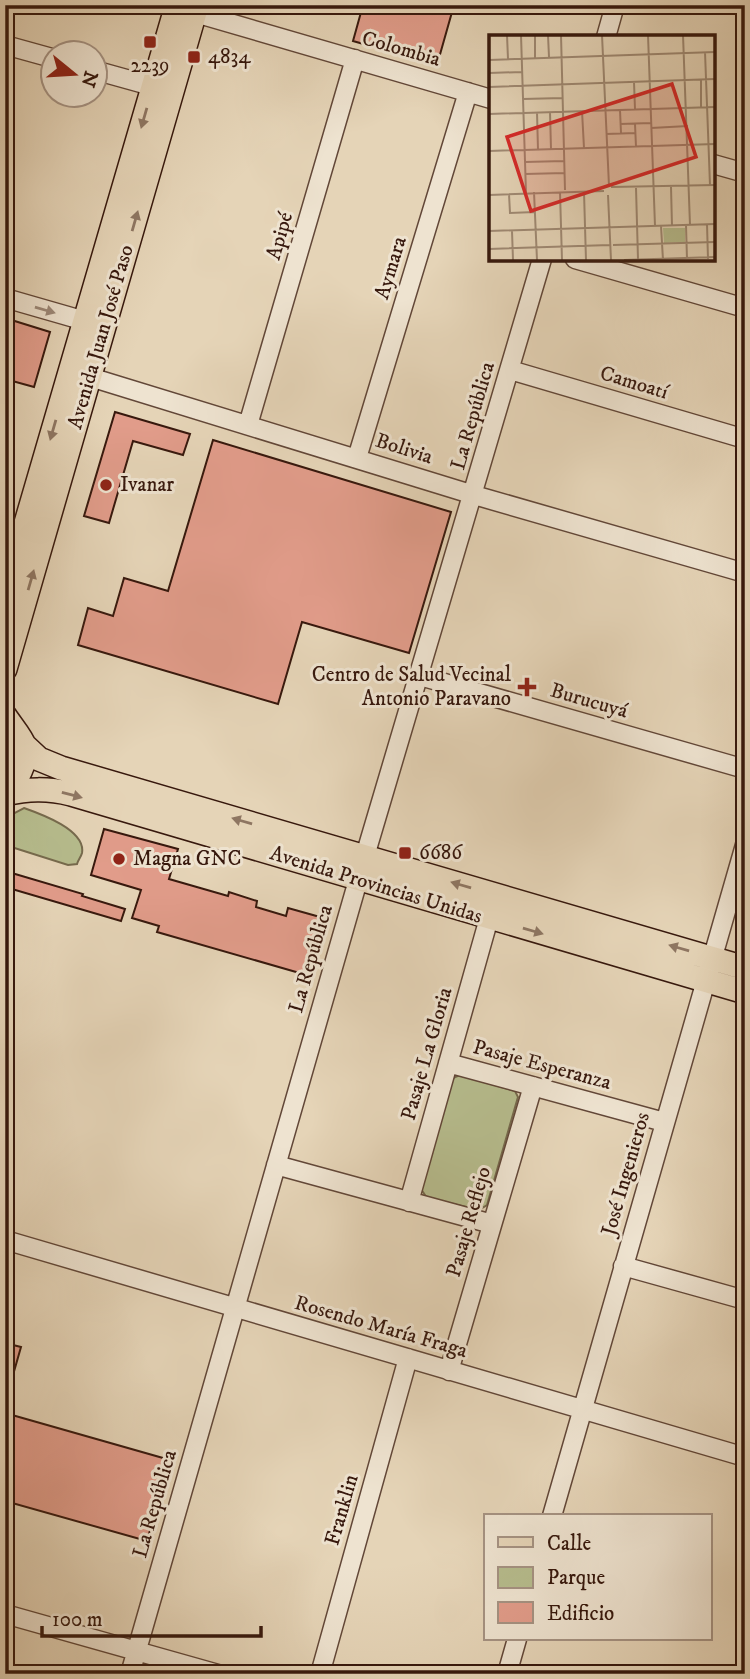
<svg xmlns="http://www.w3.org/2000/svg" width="750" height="1679" font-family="'IM FELL DW Pica',serif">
	<rect width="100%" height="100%" fill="#e5d4b7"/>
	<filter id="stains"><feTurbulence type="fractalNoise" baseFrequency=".00286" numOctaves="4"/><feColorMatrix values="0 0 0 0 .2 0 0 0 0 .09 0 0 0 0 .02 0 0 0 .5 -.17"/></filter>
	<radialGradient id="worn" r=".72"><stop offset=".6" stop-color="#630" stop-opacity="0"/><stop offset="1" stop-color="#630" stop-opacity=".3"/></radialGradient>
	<path fill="#b6bc8d" stroke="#766a4d" stroke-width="2" d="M24,808c17,6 62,22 58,45 -1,4 -4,7 -5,11l-9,1 -63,-20v-27z
		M460,1075l55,16 3,6 -31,108 -8,5 -52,-12 -6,-9 32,-111z"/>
	<path fill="#e19c8a" stroke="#37180d" stroke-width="2" d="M363,5h91l-17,60 -84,-24z
		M5,318l45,14 -16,55 -29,-8z
		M115,412l75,22 -7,21 -50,-14 -24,82 -25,-7z
		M213,440l238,72 -42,141 -107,-31 -24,82 -200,-59 10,-37 25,8 11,-38 44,13z
		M104,829l74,20 -9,30 59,17 1,-4 28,9 -1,6 30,9 2,-8 32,9 -17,57 -146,-42 2,-6 -27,-8 9,-28 -50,-15z
		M5,871l78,23 -1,2 43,13 -4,12 -116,-34z
		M5,1343l16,4 -12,42h-4z
		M5,1413l165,47 -23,81 -142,-40z"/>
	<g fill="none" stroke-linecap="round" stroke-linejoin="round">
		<defs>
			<path id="minor" d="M185,10l306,89
				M606,37l9,-32
				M5,45l47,13
				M94,70l72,20
				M713,164l32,9
				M575,259l170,49
				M5,298l80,23 6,10
				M510,370l235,69
				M90,377l384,118 271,78
				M248,425l107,-366
				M357,458l111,-366
				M420,676l325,93
				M448,1063l216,59
				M276,1165l216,59
				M409,1202l80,-284
				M5,1240l740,217
				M623,1266l122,34
				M449,1371l84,-285
				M552,1516l193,-671
				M5,1614l213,60
				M130,1674l235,-818 177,-597
				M320,1674l88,-316
				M507,1674l10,-35"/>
			<path id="major" d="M5,595l172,-590
				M5,669l192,-664
				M5,716c5,8 17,22 19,29 4,17 -7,36 -19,46
				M24,745l15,14 22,9 684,200
				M5,794c23,-5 42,-6 66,0l674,198"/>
		</defs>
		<use href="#minor" stroke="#624738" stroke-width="21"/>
		<use href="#major" stroke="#37180d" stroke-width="26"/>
		<use href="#minor" stroke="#eee3d0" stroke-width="18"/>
		<use href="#major" stroke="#e5d4b7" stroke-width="23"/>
	</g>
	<defs><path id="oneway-solid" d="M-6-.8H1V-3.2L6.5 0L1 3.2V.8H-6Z" transform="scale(1.75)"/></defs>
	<g fill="#8e7662">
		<use href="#oneway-solid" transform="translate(144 118) rotate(106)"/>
		<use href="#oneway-solid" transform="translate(135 221) rotate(-74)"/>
		<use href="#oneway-solid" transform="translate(53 430) rotate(106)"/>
		<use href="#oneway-solid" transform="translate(31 580) rotate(-74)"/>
		<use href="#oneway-solid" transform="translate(72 795) rotate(15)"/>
		<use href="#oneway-solid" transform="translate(242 821) rotate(-164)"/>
		<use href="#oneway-solid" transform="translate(461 885) rotate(-164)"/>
		<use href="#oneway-solid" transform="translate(533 931) rotate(16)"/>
		<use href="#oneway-solid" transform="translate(679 948) rotate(-164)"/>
	</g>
	<use fill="#9c8878" href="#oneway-solid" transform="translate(45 310) rotate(16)"/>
	<g fill="#8f2418" stroke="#eee3d0" stroke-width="2.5">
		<rect x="143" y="35" width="14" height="14" rx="3.5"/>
		<rect x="187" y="50" width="14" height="14" rx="3.5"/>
		<circle cx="106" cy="485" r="7"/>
		<path d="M523.5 676.5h7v7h7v7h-7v7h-7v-7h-7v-7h7z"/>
		<rect x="398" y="846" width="14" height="14" rx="3.5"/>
		<circle cx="119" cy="859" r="7"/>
	</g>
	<g text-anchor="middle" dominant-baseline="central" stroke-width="6" stroke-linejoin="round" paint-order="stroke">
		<g font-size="21" fill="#37180d" stroke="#eee3d0">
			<text transform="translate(401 49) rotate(16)">Colombia</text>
			<text transform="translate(280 236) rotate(-74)">Apipé</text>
			<text transform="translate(391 268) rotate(-73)">Aymara</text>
			<text transform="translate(101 337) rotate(-74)">Avenida Juan José Paso</text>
			<text transform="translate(634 383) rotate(17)">Camoatí</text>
			<text transform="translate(473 416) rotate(-74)">La República</text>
			<text transform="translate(404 449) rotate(18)">Bolivia</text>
			<text transform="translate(589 701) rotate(16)">Burucuyá</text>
			<text transform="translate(376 885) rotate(17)">Avenida Provincias Unidas</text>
			<text transform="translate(311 959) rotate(-74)">La República</text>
			<text transform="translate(427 1054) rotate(-74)">Pasaje La Gloria</text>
			<text transform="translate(542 1065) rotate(15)">Pasaje Esperanza</text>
			<text transform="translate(626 1174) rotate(-74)">José Ingenieros</text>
			<text transform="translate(469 1222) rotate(-74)">Pasaje Reflejo</text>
			<text transform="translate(381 1327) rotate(16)">Rosendo María Fraga</text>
			<text transform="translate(155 1504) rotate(-74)">La República</text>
			<text transform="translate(342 1510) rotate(-74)">Franklin</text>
		</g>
		<g font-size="21" fill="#37180d" stroke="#eee3d0" text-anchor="start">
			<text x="208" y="57">4834</text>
			<text x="150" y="66" text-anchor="middle">2239</text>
			<text x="120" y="485">Ivanar</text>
			<text x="511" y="675" text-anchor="end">Centro de Salud Vecinal<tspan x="511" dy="24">Antonio Paravano</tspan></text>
			<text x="419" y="853">6686</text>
			<text x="133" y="859">Magna GNC</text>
		</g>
	</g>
	<g transform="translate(489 35)">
		<rect width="226" height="226" fill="#e5d4b7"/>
		<path d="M174,193h22v14l-21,1z" fill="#b6bc8d"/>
		<path fill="none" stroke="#9f8973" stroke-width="2" d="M18,0l1,24M32,0l5,158M46,0v23M59,0l1,22M72,0l4,155M113,0l7,151M159,0l7,191M194,0l7,190M216,17l5,133M0,25l226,-8M0,38l33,-1M212,45v27M145,47l1,27M0,52l226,-8M34,64l40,-1M131,75l1,23M93,76l2,37M48,77l1,38M61,77l1,37M0,79l226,-7M131,89l31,-1M146,89l1,23M162,93l37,-2M117,99l30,-1M0,116l226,-7M36,127l39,-1M36,139l40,-1M122,152l104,-2M182,152l1,39M147,153l2,71M45,157l3,68M71,157l2,68M95,157l2,68M20,159l1,19 25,-1M0,160l115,-4M119,160l3,65M218,189l1,35M197,190l1,34M172,191l2,34M0,196l226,-7M23,196l1,29M124,210l102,-3M0,214l121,-4M135,225l91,-3"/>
		<path fill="#d62828" fill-opacity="0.15" stroke="#d62828" stroke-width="3.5" d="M183,49l24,73 -165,54 -24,-74z"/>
		<rect width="226" height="226" fill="none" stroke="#37180d" stroke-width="3.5"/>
	</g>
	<rect width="750" height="1679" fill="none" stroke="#e5d4b7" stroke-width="28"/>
	<rect x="7" y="7" width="736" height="1665" fill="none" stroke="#37180d" stroke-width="3.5"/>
	<rect x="14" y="14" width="722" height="1651" fill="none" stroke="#37180d" stroke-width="2"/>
	<rect x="484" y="1514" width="228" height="126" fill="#eee3d0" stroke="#a59282" stroke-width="2"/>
	<rect x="498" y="1537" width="35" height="10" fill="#e5d4b7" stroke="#a59282" stroke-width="2"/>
	<text x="547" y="1550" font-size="21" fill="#37180d">Calle</text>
	<rect x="498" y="1567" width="35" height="21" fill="#b6bc8d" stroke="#a59282" stroke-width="2"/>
	<text x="547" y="1584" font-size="21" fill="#37180d">Parque</text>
	<rect x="498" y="1602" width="35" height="21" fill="#e19c8a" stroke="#a59282" stroke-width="2"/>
	<text x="547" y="1620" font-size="21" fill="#37180d">Edificio</text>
	<g transform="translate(74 74) rotate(108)"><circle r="33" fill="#eee3d0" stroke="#a59282" stroke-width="2"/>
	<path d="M0-5L12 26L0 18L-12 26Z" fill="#8f2418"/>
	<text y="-10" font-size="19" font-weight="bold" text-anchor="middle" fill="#37180d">N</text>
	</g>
	<path d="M42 1626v10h219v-10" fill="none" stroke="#37180d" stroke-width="3.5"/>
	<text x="52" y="1626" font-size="21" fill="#37180d" stroke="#eee3d0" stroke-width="5" paint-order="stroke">100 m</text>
	<rect width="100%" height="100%" filter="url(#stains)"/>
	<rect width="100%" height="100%" fill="url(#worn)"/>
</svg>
